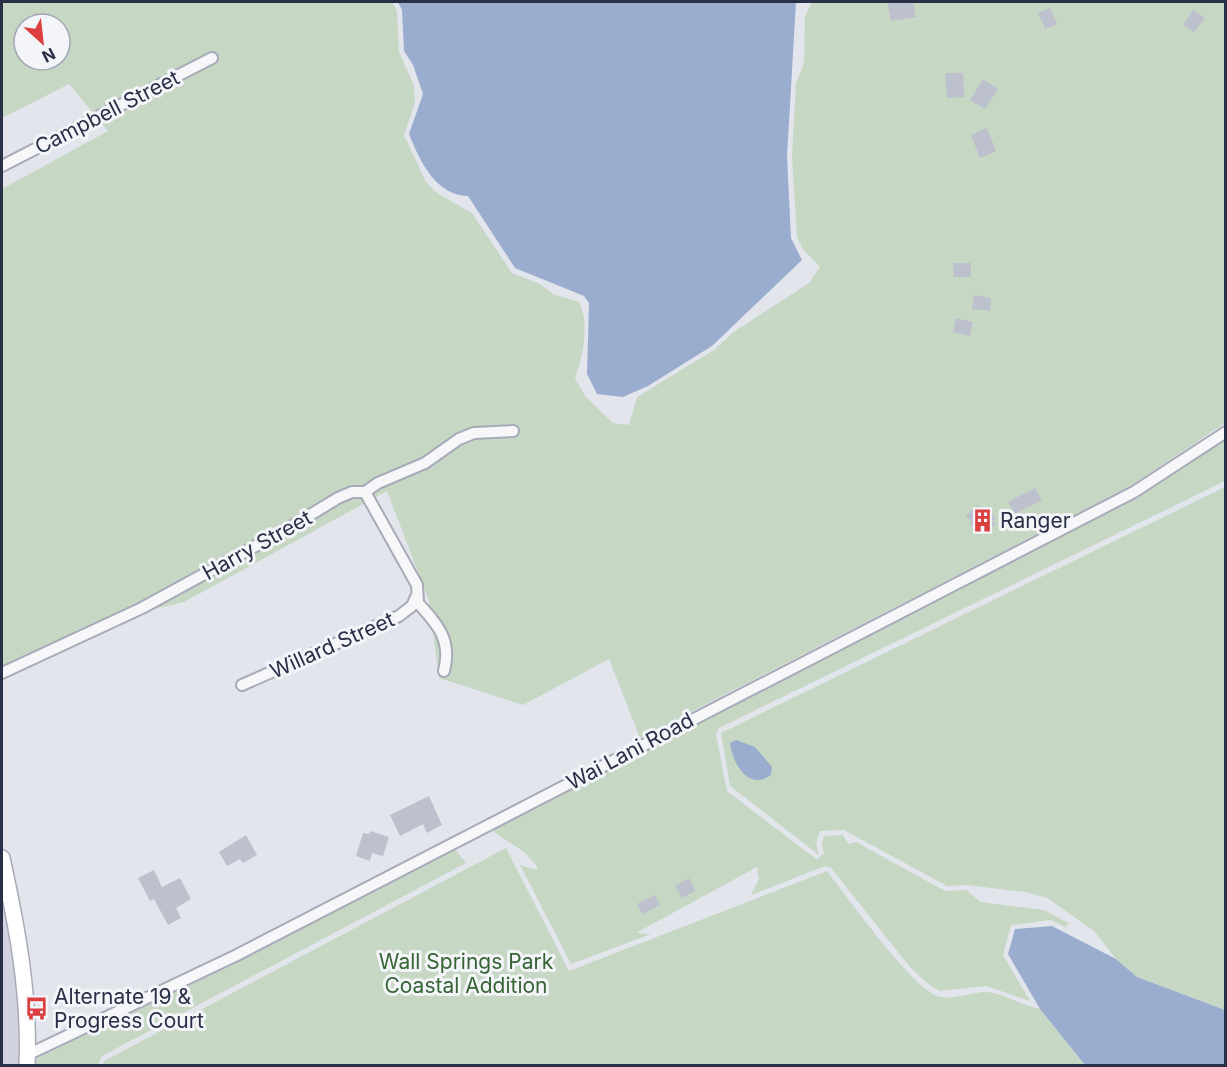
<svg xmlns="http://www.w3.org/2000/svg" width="1227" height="1067" font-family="Inter,sans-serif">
	<rect width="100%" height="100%" fill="#e3e5ec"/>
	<path fill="#d1d4df" d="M2,885l8,38 9,74 2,68h-19z"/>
	<path fill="#c6d7c4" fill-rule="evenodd" d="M2,2h390l5,9 2,41 15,33 1,18 -11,32 22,47 11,11 35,20 40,60 28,11 13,10 26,8c11,21 4,55 -4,76l10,18 28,27 16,2 8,-28 77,-47 21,-19 74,-48 11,-16 -17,-18 -6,-12 -5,-81 4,-73 8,-20 1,-47 7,-14h413v421l-94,63 -491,252 -31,-79 -86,46 -84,-27 -10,-77 -42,-110 -203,111 -42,10 -136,59 -4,-6v-476l106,-58 -39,-47 -67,34zM24,24h36v36h-36z
		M1225,440v41l-506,247 -3,6 11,57 89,68 8,-5 -2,-11 2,-7 19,-1 5,9 8,-2 89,49 21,-1 15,12 63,8 26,14 -4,1 1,3 -16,-8 -40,5 -8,30 27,46 -44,-15 -46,5 -12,-7 -19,-18 -78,-98 -6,-2 -74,29 8,-16 -2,-12 -121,66 15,1 -80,30 -51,-99 17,5v-4l-13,-14 -33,-22 646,-332z
		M1225,487v523l-88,-33 -21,-18 -22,-28 -47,-33 -22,-6 -58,-7 -20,1 -103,-56 -24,1 -4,12 3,12 -89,-69 -9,-53z
		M506,848l63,123 258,-100c22,28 82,113 110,125 14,5 32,-3 46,-4 16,-1 40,14 57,17l45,56h-982l1,-4z
		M455,849l11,14 -364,193 -4,9 -65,1v-6l207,-99z"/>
	<path fill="#9badcf" d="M398,2h398l-9,154 4,82 11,22 -90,86 -64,40 -25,11 -26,-3 -10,-20 2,-71 -5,-7 -69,-28 -47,-72c-33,-1 -48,-35 -59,-62l14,-40 -10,-29 -9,-14 -2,-41z
		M736,740l19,7 17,20 -1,8c-23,17 -39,-13 -41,-32z
		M1052,926l64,33 21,18 88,33v55h-140l-45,-56 -32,-55 7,-25z"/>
	<path fill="#bdc0cd" d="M887,2h26l3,15 -25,4z
		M1050,8l7,16 -12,5 -7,-16z
		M1193,10l12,8 -11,14 -11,-7z
		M945,73h18l1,24 -17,1z
		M983,79l15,10 -13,20 -15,-9z
		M987,128l9,23 -16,7 -9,-23z
		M953,263h18v14h-17z
		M974,295l17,3 -1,13 -18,-2z
		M956,318l17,4 -3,14 -17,-4z
		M1035,488l7,12 -27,14 -7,-12z
		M977,505l7,7 3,-3 9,9 -3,3 3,3 -11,10 -16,-10 3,-2 -6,-6z
		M429,796l13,29 -15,8 -4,-9 -23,12 -10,-21z
		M370,831l19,6 -6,19 -11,-3 -2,8 -14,-5 7,-23 6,1z
		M246,835l11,20 -14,8 -3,-4 -13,7 -8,-14z
		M154,870l8,17 18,-9 11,21 -15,9 5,10 -13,7 -14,-26 -4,2 -12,-23z
		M689,878l6,13 -13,7 -7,-12z
		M655,895l5,10 -18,9 -5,-10z"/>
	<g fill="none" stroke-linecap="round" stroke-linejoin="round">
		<defs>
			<path id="minor" d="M2,166l210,-108
				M365,492l52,93 1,18c20,22 34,37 26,68
				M2,673l140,-65 150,-82 46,-28 14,-6h13l13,-9 47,-20 34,-24 15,-6 39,-2
				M242,685l157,-69 13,-10 4,-9
				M27,1055l210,-100 897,-463 92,-60"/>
			<path id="secondary" d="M2,858c15,68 28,137 25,208"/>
		</defs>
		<use href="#minor" stroke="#a7abb7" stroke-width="14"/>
		<use href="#secondary" stroke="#a7abb7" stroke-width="18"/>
		<use href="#minor" stroke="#f7f7fa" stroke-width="10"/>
		<use href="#secondary" stroke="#fff" stroke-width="15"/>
	</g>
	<defs>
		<symbol id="building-bare" viewBox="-9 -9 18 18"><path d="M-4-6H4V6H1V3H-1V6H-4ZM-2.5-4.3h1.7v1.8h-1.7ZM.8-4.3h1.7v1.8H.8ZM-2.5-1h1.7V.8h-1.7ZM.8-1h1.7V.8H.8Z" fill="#db3f3f" stroke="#f3f5f9" stroke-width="2.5" paint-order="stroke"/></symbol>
		<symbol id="bus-bare" viewBox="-9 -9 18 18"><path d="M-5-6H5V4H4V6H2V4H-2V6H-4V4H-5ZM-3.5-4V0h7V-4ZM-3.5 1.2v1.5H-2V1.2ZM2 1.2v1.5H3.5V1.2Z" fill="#db3f3f" stroke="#f3f5f9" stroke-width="2.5" paint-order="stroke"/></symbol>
	</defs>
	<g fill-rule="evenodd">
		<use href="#building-bare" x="966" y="504" width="33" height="33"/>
		<use href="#bus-bare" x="20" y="992" width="33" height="33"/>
	</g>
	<g text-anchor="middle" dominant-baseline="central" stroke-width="6" stroke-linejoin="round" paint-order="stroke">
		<g font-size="21" fill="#292f47" stroke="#f3f5f9">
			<text transform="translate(107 112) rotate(-27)">Campbell Street</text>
			<text transform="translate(257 545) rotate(-29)">Harry Street</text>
			<text transform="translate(332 645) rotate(-24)">Willard Street</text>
			<text transform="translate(630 751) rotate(-28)">Wai Lani Road</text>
		</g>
		<g font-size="21" fill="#292f47" stroke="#f3f5f9" text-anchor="start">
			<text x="1000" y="520">Ranger</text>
			<text x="54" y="996">Alternate 19 &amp;<tspan x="54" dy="24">Progress Court</tspan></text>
		</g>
		<g font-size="21" fill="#366435" stroke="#f3f5f9">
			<text x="466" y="961">Wall Springs Park<tspan x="466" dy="24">Coastal Addition</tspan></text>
		</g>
	</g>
	<rect width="1227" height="1067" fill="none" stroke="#292f47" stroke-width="6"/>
	<g transform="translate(42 42) rotate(153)"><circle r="28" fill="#f3f5f9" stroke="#a2a6b2" stroke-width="1.5"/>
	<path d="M0-4.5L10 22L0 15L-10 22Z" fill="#db3f3f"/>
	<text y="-9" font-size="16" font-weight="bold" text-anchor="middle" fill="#292f47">N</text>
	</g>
</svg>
